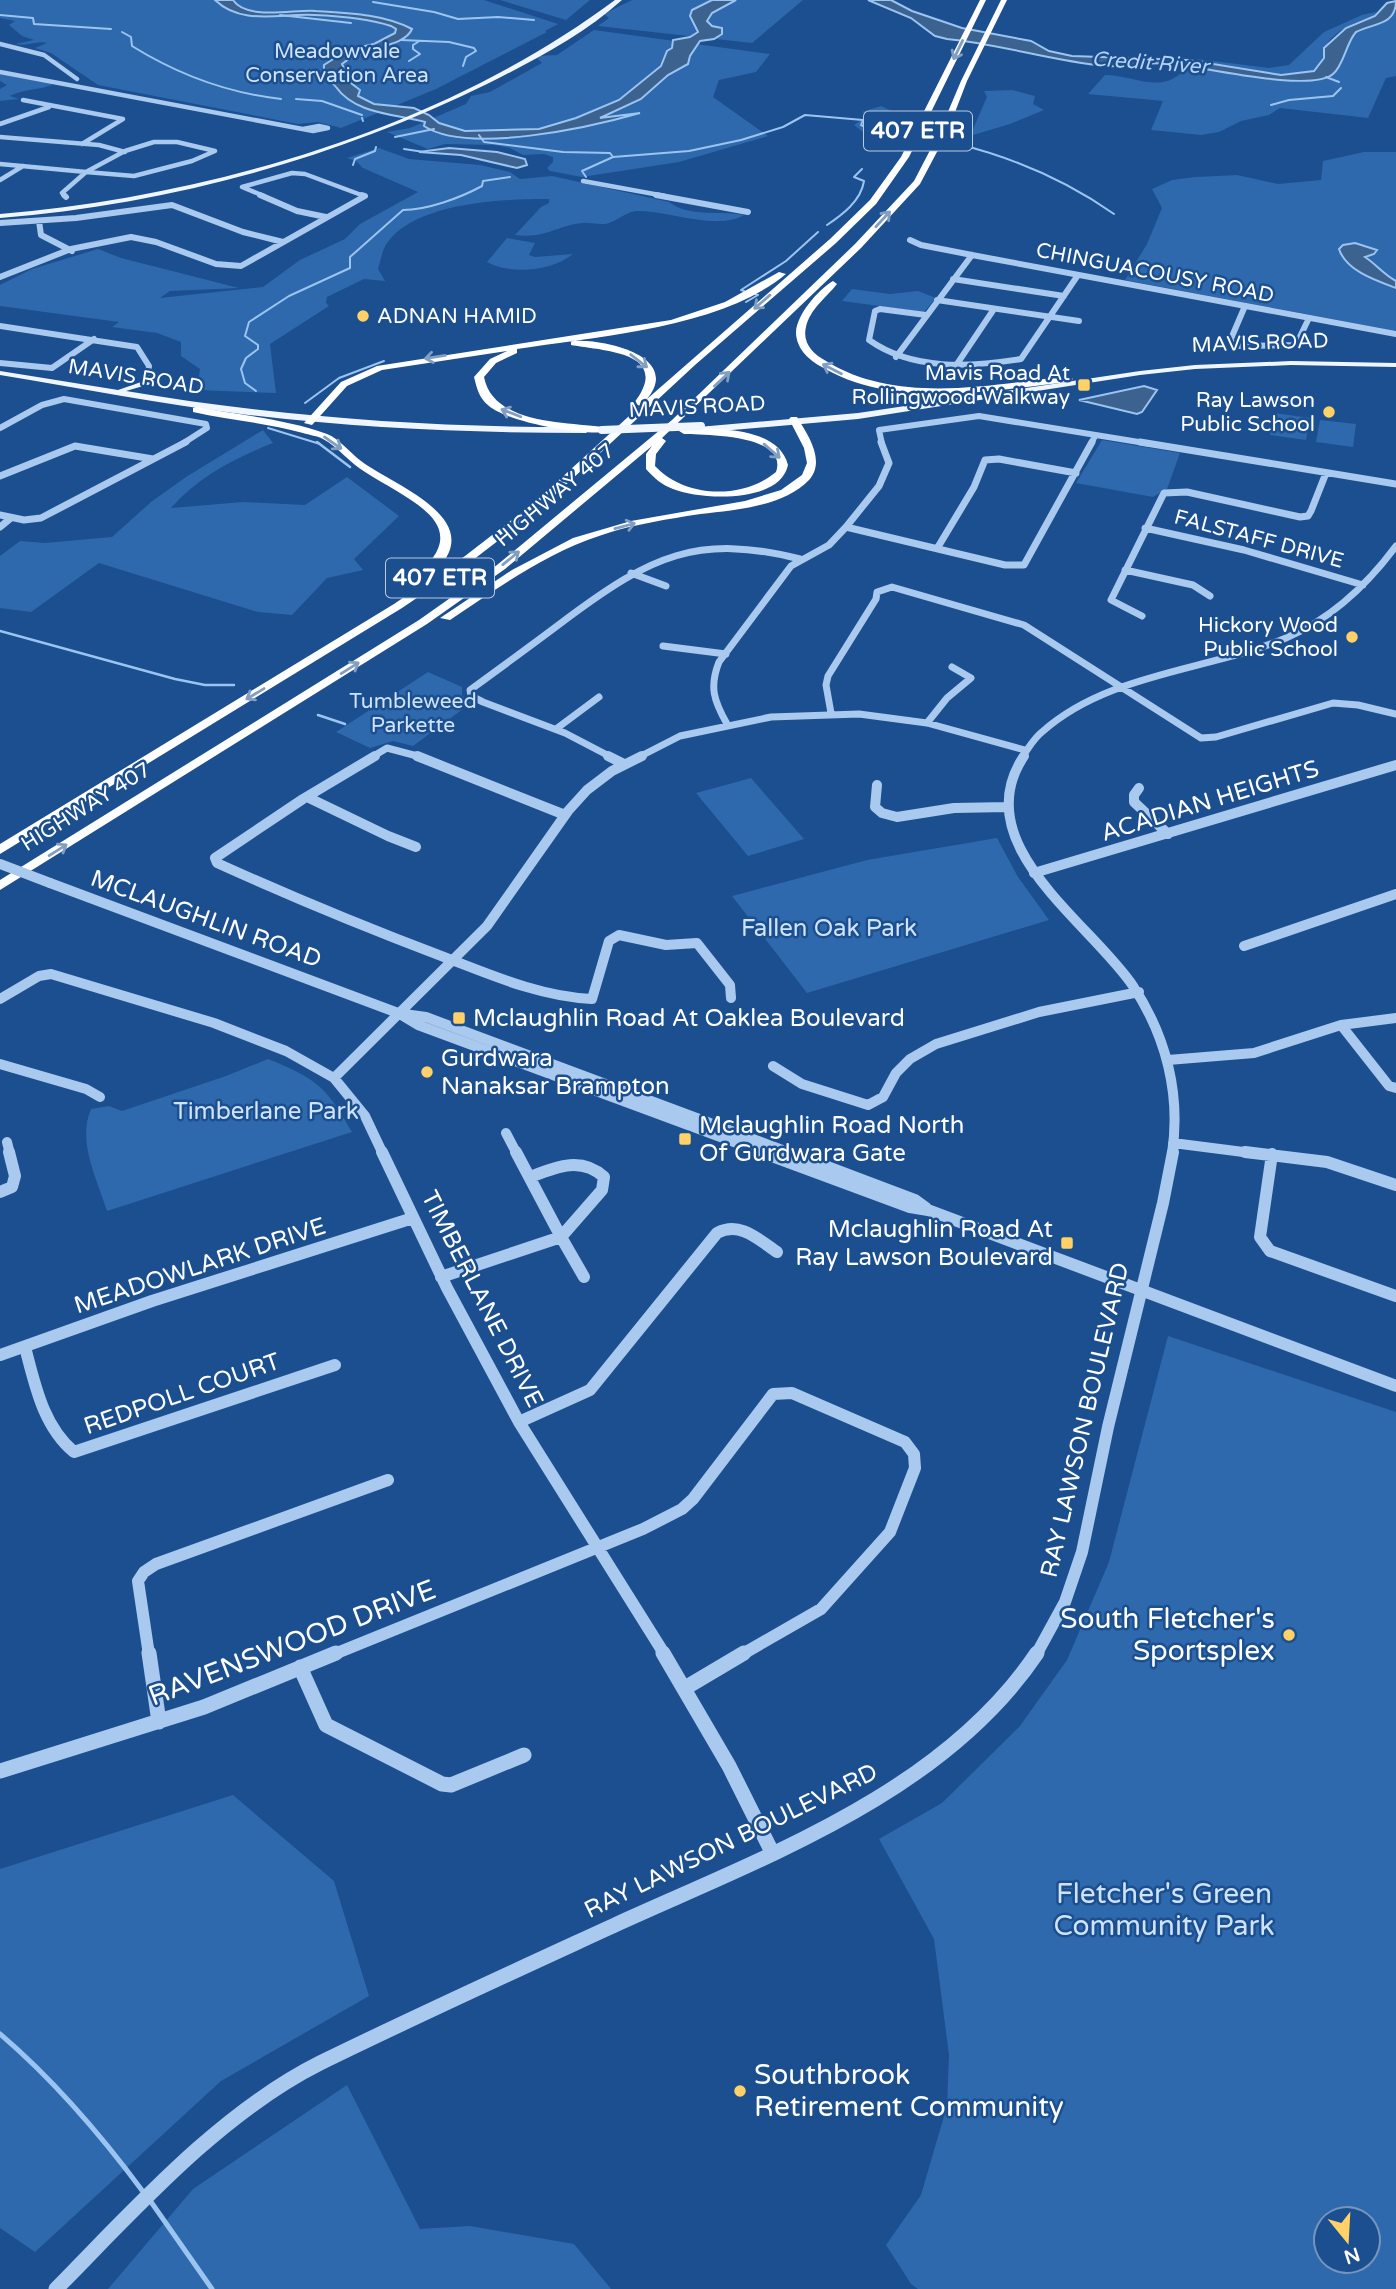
<svg xmlns="http://www.w3.org/2000/svg" width="1396" height="2289" font-family="'Varela Round',sans-serif">
	<rect width="100%" height="100%" fill="#1b4f8f"/>
	<path fill="#2e69ad" fill-rule="evenodd" d="M0,0h484l74,24 -13,7 2,1 -111,57 -95,39 -23,-6 -20,2 -200,-39 -47,-32 -16,-5 12,-5c-11,-3 -20,4 -32,1l19,-4 -12,-4 -13,-11 6,-4 -15,-3z
		M500,0h90l-24,20z
		M632,0h171l-51,43 -154,-17 11,-8 -5,-4z
		M1396,11v65l-10,2 -18,40 -88,-10 -11,7 -28,6 -22,11 -18,3 -50,-5 12,-29 -75,-7 17,-19c31,0 58,22 83,-9l91,14 47,-3 30,-45 35,-14z
		M1376,12l-1,4c-17,5 -41,14 -50,31 -3,7 -1,13 -6,20 -16,20 -95,0 -117,-5l-5,-3 72,9 20,-3 35,-33 38,-17z
		M594,30l176,24 -14,18 -37,8 -6,17 55,39 -89,26 -97,15 -32,-6 -3,-3 6,-6v-5l-9,-3 -21,1 -13,-7 -15,-3 -50,-1 -17,5 -41,-17 23,-4 56,-24 5,-8 19,-4 52,-29 -4,-4 2,-3 17,-1z
		M0,73l56,10c-16,8 -30,5 -46,13l9,3 -19,2v-12l7,-4 -7,-4z
		M1012,90l23,6 -2,8 11,6 -34,14 -40,12 17,-39 -3,-6z
		M881,106l19,9 -11,24 -26,-7 -9,-7 14,-10 -6,-3z
		M379,148l30,11 71,6 30,7 10,7 32,-3 117,26c21,16 50,8 75,13 -27,16 -75,-4 -105,-4 -12,0 -19,8 -30,12 -8,3 -18,-1 -26,0 -26,2 -36,16 -68,12l26,-28 8,-4v-4c-45,0 -133,3 -162,44 -5,7 -6,17 -9,26l7,12 -21,-2 -37,18 -1,6 3,3 -59,38 6,49 -79,-3 3,-21 -19,-13v-14l-24,-9 -45,-6 7,-5 -119,-16v-21l32,-16 66,-20 23,9 118,30 -69,3 -10,7 103,-11 37,-27 45,-21 15,-15 58,-32 -55,-24 -7,-7 -9,-3z
		M1364,152h32v179l-271,-51 22,-36 15,-36 -10,-19 20,-9 24,-3 41,-2 41,9 43,-4 2,-19z
		M507,238l28,5 -6,12 6,2 38,-3c-21,17 -62,21 -86,8z
		M852,289l38,5 28,-3 18,7 -12,14 -82,-11z
		M1274,413l36,5 -4,22 -36,-5z
		M1320,420l36,4 -3,23 -37,-5z
		M263,430l10,13c-38,15 -75,34 -102,65l72,-6 62,3 42,-28 52,39 -45,43 9,11 -36,8 -35,37 -34,-3 -159,-49 -68,49 -31,-4v-52l20,-15 25,2 67,-6 39,-35 35,-25z
		M1102,440l78,13 -13,36 -14,8 -77,-14z
		M428,672l34,15v8l9,8 -58,43 -20,-5 -23,7 -34,-16z
		M751,778l53,61 -56,17 -52,-63z
		M997,838l21,39 31,43 -242,73 -75,-97 135,-36z
		M268,1059c49,20 58,27 84,73l-245,79c-10,-32 -30,-70 -16,-102l18,-3 13,5 104,-35z
		M1168,1336l228,76v877h-478l-7,-5 -25,-39 35,-50 26,-89 2,-51 -15,-116 -55,-100 63,-36 78,-77 47,-66 42,-98zM1326,2219h42v42h-42z
		M233,1795l101,86 35,115 -148,85 -186,171 -35,-24v-359z
		M347,2085l73,144 50,-3 104,18 37,45h-503l85,-100z"/>
	<path fill="#3c6290" stroke="#9cc4f0" stroke-width="2" d="M215,0h18c14,21 62,9 83,11 32,2 68,3 96,18 -9,20 -48,16 -70,35l9,19 9,7 -2,6 16,8 40,4 15,7 10,8 26,8 74,-2 37,-11 43,-18 42,-34 6,-15 5,-3 1,-8 17,-3 8,-5 -8,-16 2,-6 20,-10h24l-24,13 -5,8 5,5 10,2v6l-8,5 -14,2 -10,15 -2,8 -20,11 -27,24 -41,19 40,-5c-49,14 -172,42 -216,13l1,-4c-30,-8 -70,-8 -89,-35 -6,-8 -13,-10 -12,-22l23,-15 27,-6 21,-11 1,-4 -5,-3c-24,-8 -52,-10 -77,-11 -33,-2 -72,11 -99,-15z
		M868,0h23l21,11 50,17 69,13 18,10 23,5 116,4 93,15 33,-4 10,-13v-10l22,-20 29,-12 12,-13 9,-2c0,24 -22,22 -40,31 -10,11 -12,33 -23,42 -22,19 -129,-7 -159,-10 -23,-3 -46,4 -69,2 -53,-5 -105,-22 -158,-27l-12,-3 -24,-18z
		M449,148l48,4 28,7 2,6 -10,3 -56,-13 -42,-3z
		M1355,243l22,7 -3,4 -9,3c12,8 18,17 31,24v7c-19,-7 -50,-17 -57,-39l4,-4z
		M1144,386l13,4 -15,22 -5,2 -58,-14z"/>
	<g fill="none" stroke-linecap="round" stroke-linejoin="round">
		<path stroke="#9cc4f0" stroke-width="2" d="M373,2l61,10 24,7 40,-2 36,3
			M0,15l33,3 1,6 77,5
			M280,15l71,8
			M122,32l9,5 1,9c45,28 96,47 149,53
			M401,40l48,2 25,6 2,3 -10,6 -3,9
			M409,61l11,-7 -7,-5v-4l5,-3
			M1326,77l13,5
			M296,99l26,2 40,14
			M1271,105l18,-5 44,-4 8,-8
			M362,118l1,3
			M479,135l5,7 79,10 47,1 3,4
			M884,136l2,11
			M395,137l39,-8
			M958,144c56,14 109,37 156,70
			M404,149l20,3
			M353,165l2,-6 20,-8 1,-4
			M586,177l-4,-6 31,-14 76,-6 52,-11 42,-13 22,-12 58,5 -2,5 30,13
			M827,225c15,-10 34,-24 37,-44l-10,-4 8,-8
			M744,291l-3,-1 45,-29 32,-29
			M746,302l12,-7 -3,-1
			M256,391l-11,-8 -4,-14 5,-11 12,-9v-4l-13,-9 4,-14 40,-26 61,-28v-11l53,-47c24,0 57,-12 79,-24l1,-5 27,-4
			M305,403l34,-25 45,-17
			M268,428l52,16"/>
		<path stroke="#9cc4f0" stroke-width="2.5" d="M317,442l33,25
			M0,631l175,48 30,6h29
			M318,715l27,9"/>
		<path stroke="#9cc4f0" stroke-width="5" d="M0,2034c55,47 101,101 144,159
			M149,2199l63,90"/>
		<path stroke="#a9c9ee" stroke-width="4.5" d="M0,44l44,11 33,24
			M0,72l313,59 15,-3 -9,-2 -16,3
			M23,100l100,19 -41,25
			M0,124l49,-17
			M0,137l99,8 26,7
			M154,142h23l38,9 -23,10 -58,15 -48,-4 39,-21z
			M0,164l86,8
			M0,180l23,-14
			M583,181l82,15
			M65,196l-3,-3 24,-21
			M264,196l-22,-9 50,-14 13,1 59,22"/>
		<path stroke="#a9c9ee" stroke-width="6" d="M64,195l2,2
			M260,195l37,16 29,6
			M656,195l92,17
			M39,221l2,14 31,16
			M0,223l76,-5 96,-13 71,27 40,10
			M910,240l11,5 51,10 424,79
			M0,277l71,-28 60,-12 25,5 60,22 25,2 124,-70 -3,-1
			M953,279l111,17
			M937,300l142,21
			M1245,306l-15,35 7,5 59,-1 13,-27
			M926,315l-46,-6 -5,2 -6,29c44,31 101,27 152,19l57,-84
			M0,326l137,21 12,19 -2,16
			M896,357l76,-102
			M0,363l52,5 42,-29
			M957,364l37,-55
			M0,428l42,-23 22,-6 142,25 1,4 -25,16
			M882,444l-3,-14 100,-14 172,28
			M1091,444l4,-8"/>
		<path stroke="#a9c9ee" stroke-width="7" d="M1140,442l256,42
			M0,476l75,-30 78,13
			M0,515l24,5 17,-2 145,-76
			M0,527l11,-9
			M846,527l159,38h19l68,-123
			M1145,528l99,22 119,35
			M938,547l36,-60 11,-27 14,-1 77,14
			M1125,570l68,15 17,11
			M631,573l35,13
			M1142,616l-31,-16 53,-107 23,-1 113,25 8,-1 3,-5 15,-38
			M663,646l63,8
			M831,713l-5,-28 2,-9 48,-77 1,-7 15,-5 132,38 177,113 15,-1 117,-34 25,2 38,9
			M927,723l20,-25 24,-20 -19,-11
			M727,724c-13,-23 -18,-37 -8,-62l72,-96 38,-21 17,-18 33,-41 10,-23 -8,-21
			M556,729l43,-32
			M372,757l15,-9 34,9
			M611,757l-46,-24 -82,-31 -12,-6 -1,-6c33,-24 66,-48 99,-73 81,-60 128,-84 231,-58
			M639,757l41,-21 91,-19 88,-3 68,9 98,27
			M1022,757c6,-8 12,-19 20,-25 66,-59 165,-61 244,-94 45,-19 81,-53 110,-92"/>
		<path stroke="#a9c9ee" stroke-width="10" d="M375,756l-72,43 -88,59 2,5c75,34 150,65 227,94 47,18 97,40 148,42l17,-58 10,-6 47,10 31,-2 33,42 1,13
			M417,756l148,59
			M608,756l16,8
			M1024,756c-59,88 67,167 109,230 33,50 48,108 39,168
			M877,785l-2,22 7,6 15,4 57,-9 54,-1
			M1139,788l-5,7v7l34,32
			M307,797l81,39 28,11
			M1034,873l362,-108
			M50,883l348,130 20,12 348,129
			M1244,946l152,-52
			M0,999l39,-23 12,-2 163,49 72,28 48,27 31,38 18,38
			M404,1014l22,3 367,137
			M1341,1025l48,61 7,2
			M1168,1060l86,-7 87,-28 55,-7
			M0,1064l86,25 14,8
			M773,1066l29,18 66,21 15,-8 13,-24 14,-14 26,-15 103,-32 100,-20
			M334,1078l153,-152 81,-115 19,-21 25,-19 30,-15
			M506,1133l11,21
			M7,1142l3,12
			M1173,1143l86,11"/>
		<path stroke="#a9c9ee" stroke-width="12" d="M382,1152l65,136 72,134 146,233
			M761,1152l149,55 18,3 468,176
			M788,1152l127,48 11,8
			M1245,1152l82,10 69,23
			M1272,1154l-12,83 10,14 126,45
			M530,1177c26,-10 51,-21 74,0l-2,13 -41,47 23,40
			M0,1192l12,-5 3,-11 -6,-24
			M441,1277l120,-40 -45,-85
			M25,1347c10,38 18,79 49,105l261,-87
			M0,1355l152,-54 261,-83
			M519,1422l71,-32 127,-157c23,-12 41,6 60,19
			M149,1655l-11,-74 6,-9 12,-8 232,-84
			M332,1655l311,-126 39,-20 11,-10 80,-105 19,-1 113,49 9,12 1,14 -25,64 -69,77 -80,46
			M1036,1655l29,-53 17,-50 26,-125 55,-224 10,-51"/>
		<path stroke="#a9c9ee" stroke-width="15" d="M149,1653l10,69
			M663,1653l66,113 43,86
			M300,1667l26,58 116,59 9,1 73,-30
			M685,1688l59,-35
			M0,1771l204,-64 132,-54
			M56,2289c78,-79 164,-176 264,-226 98,-48 197,-93 297,-139 147,-67 326,-131 420,-271"/>
		<path fill="#f0f6ff" fill-rule="evenodd" d="M615,0h7c-39,35 -89,61 -135,84 -153,75 -317,120 -487,134v-4c212,-18 443,-86 615,-214z
			M1291,361l105,2v4l-105,-2 -96,4 -55,6 -282,44 -160,14 -4,-3 4,-3 160,-14 282,-42 55,-6z
			M0,371l118,19 29,-10 4,2 -1,2 -24,7c152,26 306,37 460,36l4,3 -4,3c-115,0 -230,-5 -345,-19 -80,-10 -161,-26 -241,-39z"/>
		<path fill="#fff" fill-rule="evenodd" d="M980,0h6l-77,157 -33,47 -40,39 -141,122 -152,141 -70,54 -71,48 -402,246v-10l394,-240 71,-48 70,-54 105,-96 -6,-3c39,-51 -30,-52 -63,-58v-4c30,-3 112,14 76,58l183,-160 40,-39 31,-43z
			M1001,0h6l-40,81 -20,52 -27,51 -59,64 -199,190 4,3 -10,13 -1,12c30,32 87,34 121,6 13,-38 -71,-37 -92,-38l-5,-3 5,-3c32,1 94,-2 104,37 -8,39 -88,35 -115,24 -11,-4 -19,-11 -27,-20v-15l6,-8 -147,123 -78,55 -427,266v-10l419,-260 78,-55 175,-145 183,-176 59,-63 25,-48 22,-52z
			M779,272l7,2c-65,54 -187,62 -269,75v4l-21,10 -12,14c9,47 80,45 118,50l5,3 -2,2c-25,3 -97,-10 -116,-26 -10,-8 -12,-17 -15,-29l16,-18 17,-8 -125,19 -35,16 -35,39 -8,-2 37,-41 36,-16 294,-46 54,-18z
			M833,281l4,3c-11,14 -27,25 -31,43 -4,16 7,27 20,34 71,44 163,24 242,15l5,3 -5,3c-80,9 -175,28 -248,-16 -12,-7 -24,-18 -24,-34 1,-18 22,-42 37,-51z
			M196,407c43,8 90,12 131,27 13,5 23,19 34,27 30,23 124,56 78,106 -8,8 -19,20 -31,18v-4c74,-54 4,-79 -43,-109 -15,-9 -27,-25 -42,-33 -5,-3 -14,-4 -20,-6 -36,-10 -74,-13 -110,-21v-4z
			M791,417h6c11,18 29,44 12,63 -29,30 -84,30 -122,36 -30,5 -60,10 -88,20 -55,18 -102,53 -149,84l-10,-2 72,-48 61,-32 58,-17 114,-20 36,-11 21,-15 5,-12 -3,-15 -15,-29z"/>
		<path stroke="#a9c9ee" stroke-width="10" d="M0,864l50,19"/>
		<path stroke="#f0f6ff" stroke-width="8" d="M602,430l99,-4"/>
	</g>
	<defs><path id="oneway-shaft" d="M-6 0H5M1.5-3L5.5 0L1.5 3" fill="none" stroke-width="1.6" stroke-linecap="round" stroke-linejoin="round" transform="scale(1.75)"/></defs>
	<g stroke="#829ec1">
		<use href="#oneway-shaft" transform="translate(958 50) rotate(116)"/>
		<use href="#oneway-shaft" transform="translate(883 219) rotate(-47)"/>
		<use href="#oneway-shaft" transform="translate(762 302) rotate(139)"/>
		<use href="#oneway-shaft" transform="translate(435 357) rotate(171)"/>
		<use href="#oneway-shaft" transform="translate(639 361) rotate(38)"/>
		<use href="#oneway-shaft" transform="translate(832 369) rotate(-153)"/>
		<use href="#oneway-shaft" transform="translate(722 379) rotate(-43)"/>
		<use href="#oneway-shaft" transform="translate(511 413) rotate(-159)"/>
		<use href="#oneway-shaft" transform="translate(333 443) rotate(35)"/>
		<use href="#oneway-shaft" transform="translate(772 451) rotate(41)"/>
		<use href="#oneway-shaft" transform="translate(625 526) rotate(-15)"/>
		<use href="#oneway-shaft" transform="translate(511 558) rotate(-39)"/>
		<use href="#oneway-shaft" transform="translate(350 668) rotate(-32)"/>
		<use href="#oneway-shaft" transform="translate(255 694) rotate(149)"/>
		<use href="#oneway-shaft" transform="translate(58 850) rotate(-32)"/>
	</g>
	<g fill="#ffd166" stroke="#1b4f8f" stroke-width="2.5">
		<circle cx="363" cy="316" r="7"/>
		<rect x="1077" y="378" width="14" height="14" rx="3.5"/>
		<circle cx="1329" cy="412" r="7"/>
		<circle cx="1352" cy="637" r="7"/>
		<rect x="452" y="1011" width="14" height="14" rx="3.5"/>
		<circle cx="427" cy="1072" r="7"/>
		<rect x="678" y="1132" width="14" height="14" rx="3.5"/>
		<rect x="1060" y="1236" width="14" height="14" rx="3.5"/>
		<circle cx="1289" cy="1635" r="7"/>
		<circle cx="740" cy="2091" r="7"/>
	</g>
	<g text-anchor="middle" dominant-baseline="central" stroke-width="5" stroke-linejoin="round" paint-order="stroke">
		<g font-size="21" fill="#cfe3fa" stroke="#1b4f8f">
			<text x="337" y="51">Meadowvale<tspan x="337" dy="24">Conservation Area</tspan></text>
			<text x="413" y="701">Tumbleweed<tspan x="413" dy="24">Parkette</tspan></text>
		</g>
		<g font-size="21" font-style="italic" fill="#b5d3f5" stroke="#1b4f8f">
			<text transform="translate(1150 63) rotate(4)">Credit River</text>
		</g>
		<g font-size="21" fill="#fff" stroke="#1b4f8f">
			<text transform="translate(1155 273) rotate(11)">CHINGUACOUSY ROAD</text>
			<text transform="translate(1260 343) rotate(-2)">MAVIS ROAD</text>
			<text transform="translate(136 377) rotate(9)">MAVIS ROAD</text>
			<text transform="translate(697 407) rotate(-3)">MAVIS ROAD</text>
			<text transform="translate(555 495) rotate(-40)">HIGHWAY 407</text>
			<text transform="translate(1259 539) rotate(15)">FALSTAFF DRIVE</text>
			<text transform="translate(86 807) rotate(-32)">HIGHWAY 407</text>
		</g>
		<g font-size="21" fill="#fff" stroke="#1b4f8f" text-anchor="end">
			<text x="377" y="316" text-anchor="start">ADNAN HAMID</text>
			<text x="1070" y="373">Mavis Road At<tspan x="1070" dy="24">Rollingwood Walkway</tspan></text>
			<text x="1315" y="400">Ray Lawson<tspan x="1315" dy="24">Public School</tspan></text>
			<text x="1338" y="625">Hickory Wood<tspan x="1338" dy="24">Public School</tspan></text>
		</g>
		<g fill="#1b4f8f" stroke="#bbcadd" stroke-width="2">
			<rect x="864" y="111.5" width="108" height="39" rx="5"/>
			<rect x="386" y="558.5" width="108" height="39" rx="5"/>
		</g>
		<g font-size="23" font-weight="bold" fill="#fff">
			<text x="918" y="131">407 ETR</text>
			<text x="440" y="578">407 ETR</text>
		</g>
		<g font-size="24" fill="#fff" stroke="#1b4f8f">
			<text transform="translate(1210 801) rotate(-17)">ACADIAN HEIGHTS</text>
			<text transform="translate(206 919) rotate(20)">MCLAUGHLIN ROAD</text>
			<text transform="translate(200 1266) rotate(-18)">MEADOWLARK DRIVE</text>
			<text transform="translate(482 1299) rotate(63)">TIMBERLANE DRIVE</text>
			<text transform="translate(182 1394) rotate(-19)">REDPOLL COURT</text>
			<text transform="translate(1085 1420) rotate(-77)">RAY LAWSON BOULEVARD</text>
			<text transform="translate(731 1841) rotate(-26)">RAY LAWSON BOULEVARD</text>
		</g>
		<g font-size="24" fill="#cfe3fa" stroke="#1b4f8f">
			<text x="829" y="928">Fallen Oak Park</text>
			<text x="266" y="1111">Timberlane Park</text>
		</g>
		<g font-size="24" fill="#fff" stroke="#1b4f8f" text-anchor="start">
			<text x="473" y="1018">Mclaughlin Road At Oaklea Boulevard</text>
			<text x="441" y="1058">Gurdwara<tspan x="441" dy="28">Nanaksar Brampton</tspan></text>
			<text x="699" y="1125">Mclaughlin Road North<tspan x="699" dy="28">Of Gurdwara Gate</tspan></text>
			<text x="1053" y="1229" text-anchor="end">Mclaughlin Road At<tspan x="1053" dy="28">Ray Lawson Boulevard</tspan></text>
		</g>
		<g font-size="28" fill="#fff" stroke="#1b4f8f" text-anchor="end">
			<text x="1275" y="1619">South Fletcher's<tspan x="1275" dy="32">Sportsplex</tspan></text>
			<text x="754" y="2075" text-anchor="start">Southbrook<tspan x="754" dy="32">Retirement Community</tspan></text>
		</g>
		<g font-size="28" fill="#fff" stroke="#1b4f8f">
			<text transform="translate(292 1643) rotate(-21)">RAVENSWOOD DRIVE</text>
		</g>
		<g font-size="28" fill="#cfe3fa" stroke="#1b4f8f">
			<text x="1164" y="1894">Fletcher's Green<tspan x="1164" dy="32">Community Park</tspan></text>
		</g>
	</g>
	<g transform="translate(1347 2240) rotate(162)"><circle r="33" fill="#1b4f8f" stroke="#7695bc" stroke-width="2"/>
	<path d="M0-5L12 26L0 18L-12 26Z" fill="#ffd166"/>
	<text y="-10" font-size="19" font-weight="bold" text-anchor="middle" fill="#ffffff">N</text>
	</g>
</svg>
